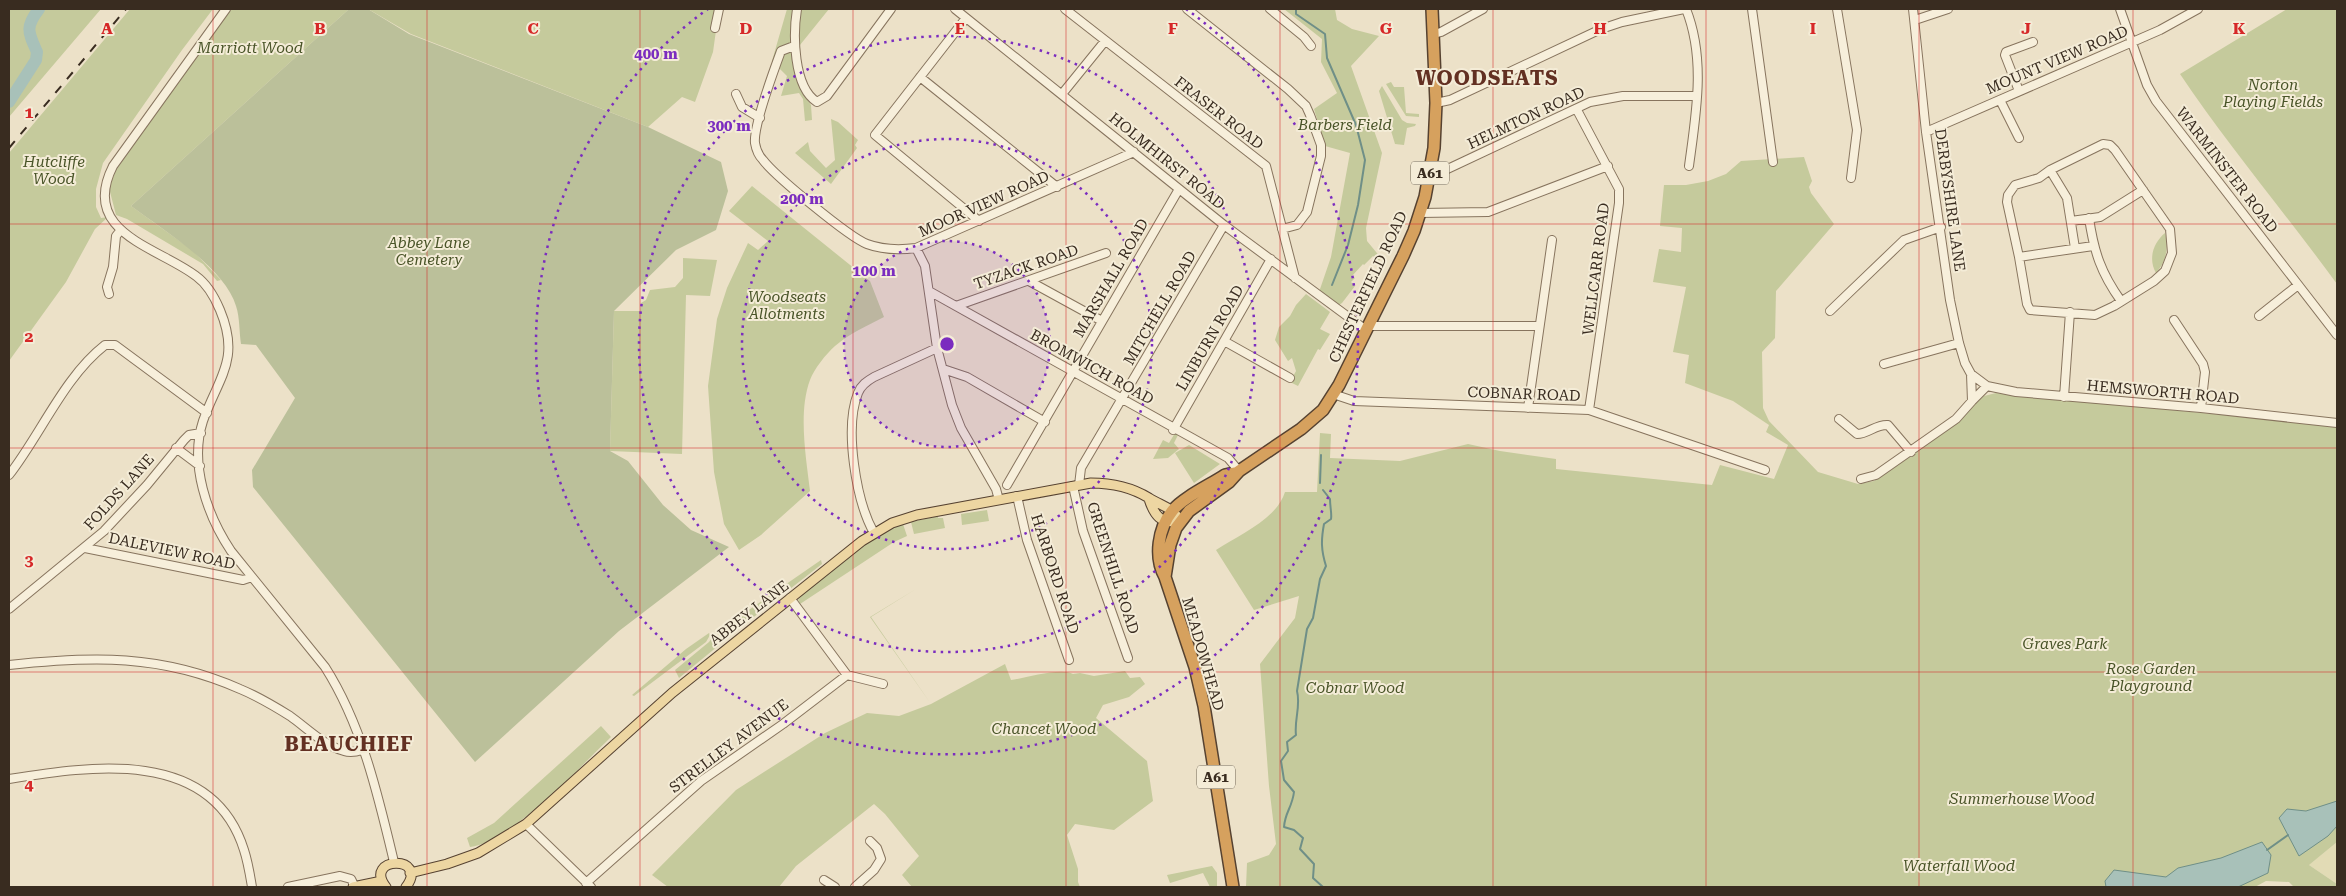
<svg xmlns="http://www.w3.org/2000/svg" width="2346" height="896" font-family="'Roboto Serif',serif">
	<rect width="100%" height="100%" fill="#ece1c8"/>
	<path fill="#e2dbb5" d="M2337,842v42l-28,-19z"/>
	<path fill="#c5ca9c" d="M9,9h92l-92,108z
		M130,9h83l-31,41 -79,113 -7,26v18l5,11 7,-1 -13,12 -29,53 -57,79v-208z
		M230,9h119l-218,197 61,44 29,30 -4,1 -14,-17 -76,-45 -11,-4 -7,-27 7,-18z
		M368,9h351l-6,43 -18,50 -13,-5 -34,30 -237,-93z
		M787,9h42l-29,36 1,45 10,15 1,15 -7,1 -2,-22 -4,-6 -18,3 6,-20 -15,-15z
		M1284,9h51l2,11 15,9 27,7 -28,30 31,87 -16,75 1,13 14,17 -2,3 -6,-5 -9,9 -1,-1 -11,12 3,2 -4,4 4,4 -13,17 -5,3 -18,-14 12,-35 19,-104 -25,-7 -11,-37 23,-16 -16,-31 1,-23z
		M2287,9h50v275c-51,-70 -108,-137 -157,-210z
		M1391,82l3,5h10l2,26 13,1v3l-13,-1 -20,-32z
		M1382,86l20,34 5,3 9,1 -1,2 -8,2 -3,17 -9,-1 -16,-53z
		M831,119l7,3 20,18 -3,5 2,3 -26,36 -36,-31 13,-11 2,9 16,17 9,-8z
		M1804,157l8,24 -3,6 2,6 23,31 -58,67 -1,47 -13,14 1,56 6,13 49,51 40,12 16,-3 65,-47 45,-38 12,-3 341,33v416l-28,23 28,19v3h-43l-5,-5 -23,-1 -11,6h-1009l1,-24 22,-8 7,-11 -7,-58 -9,-122 35,-46 4,-22 -45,14 -38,-60c24,-16 60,-30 69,-58h32l3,-59 11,1 -1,24 70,3 68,-17 32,7 56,8v10l156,16 8,-20 54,14 14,-34 -22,-13 3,-7 -36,-24 -48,-18 4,-28 -16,-3 13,-65 -33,-5 6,-33 22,3 1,-24 -22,-2 4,-41h22l22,-4 18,-7 15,-13z
		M752,186l118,95 14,36c-17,9 -34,16 -49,29 -9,8 -21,23 -25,34 -12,32 -4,77 0,111l-49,44 -22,15 -15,-26 -10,-52 -6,-86 9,-67 10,-31 21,-45 10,7 10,-9 -39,-30z
		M2165,233c4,16 1,29 -9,40 -8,-14 -3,-30 9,-40z
		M683,258l34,2 -7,36 -24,-1 -4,159 -72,-3 4,-140h26l1,-8 5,-3 4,-10 25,-3 8,-9z
		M1306,294l24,18 -10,17 10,5 -10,16 -2,-1 -20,37 -8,-4 6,-11 -4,-13 -4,3 -13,-21 4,-13 11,-11 6,-11z
		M1175,433l3,2 -4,8 5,6 -11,9 -15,1 10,-19 6,3z
		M1189,445l31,19 -26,19 -19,-30z
		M987,510l2,11 -27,4 -1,-11z
		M938,516v2h5l2,10 -31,6 -3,-12z
		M903,524l4,12 -13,6 -94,62 -2,-4 4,-5 79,-63z
		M821,560l1,4 -99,77 -6,-9z
		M916,589l-45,28 60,87 74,-40 6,16c15,-2 50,-13 62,-6l7,-1 14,3 31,-5 5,7 10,-1 5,7 -16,13 -26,8 -7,13 51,43 6,40 -39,29 -39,-6 -8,11 11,34v13l2,5h-168l-10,-12 17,-19 -34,-42 -11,-10 -78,62 -17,21h-111l-16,-12 84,-85 89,-57 42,-20 32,3 32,-12 -61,-87z
		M709,633l1,2 -4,7 -72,54 -2,-1 54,-46z
		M712,638l6,8 -39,32 -4,-8 34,-28z
		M601,726l10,11c-30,29 -100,105 -141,110l-3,-9 27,-15z
		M1212,866l5,7v14h-7l-7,-14 -33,10 -3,-8z"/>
	<path fill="#bbc09a" d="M349,9h19l41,25 239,93 73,35 7,29 -12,39 -40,20 -62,61 -4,140 18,10 35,44 28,25 38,17 -110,84 -144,131 -222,-275 -1,-17 43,-72 -39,-53 -15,-1c-2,-12 -1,-26 -5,-38 -11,-38 -74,-77 -105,-100z"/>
	<path fill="#a8c1b9" stroke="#6f8f87" d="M2337,801v25l-9,10 -29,20 -20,-38 8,-9 19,2z
		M2262,842l9,13 -3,18 -30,14h-132l-1,-6 9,-11 52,7 12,-9 43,-10z"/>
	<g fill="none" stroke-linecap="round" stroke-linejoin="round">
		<path stroke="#6f8f87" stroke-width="2" d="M1296,9v5l29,20 2,24 29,67 9,35 -7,45 -10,40 -16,40
			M1320,483l1,-28
			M2267,850l21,-15
			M1323,887l-10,-9 1,-14 -14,-15 3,-11 -9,-8 -10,-3c1,-15 8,-19 10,-35l-10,-12 -3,-19 7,-10 -1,-9 9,-7c-2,-15 5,-29 1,-44l10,-62 6,-11 7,-39 6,-13c-5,-16 -5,-26 -2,-42l7,-5c1,-5 -1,-12 -1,-20l-7,-9"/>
		<path stroke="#a8c1b9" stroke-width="12" d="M9,102l27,-42 1,-8c-9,-20 -12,-25 2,-43"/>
		<defs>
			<path id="minor" d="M226,9l-113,157c-34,67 45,81 83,110 11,8 19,22 24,34 21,50 -2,68 -17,111 -14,43 4,94 28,130l94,116c37,58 53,128 69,195
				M797,9c-4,25 -4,78 20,93l10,-6 64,-87
				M955,9l269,216 142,105
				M1065,9l201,157 29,112
				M1187,9l101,80 18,17 4,9 11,30v11l-14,56 -10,13 -15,4
				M1270,9l34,28 7,9
				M1686,9c20,50 10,105 3,157
				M1752,9l21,153
				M1837,9l20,121 -6,48
				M1913,9l13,123 24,168 9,43 6,20 6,11 16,12 29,6 185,16 136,15
				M2120,9l27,76 9,16 181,234
				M966,18l-91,117 104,86
				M1915,20l33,-11
				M715,28l4,-19
				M1434,34l7,-2 42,-23
				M794,46l-13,5c-7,19 -28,75 -26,92 1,6 4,13 8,17 12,16 86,77 104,84 16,6 33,6 49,4l218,-96
				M920,77l137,110
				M2019,91l-14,-36 1,-3 27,-10
				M736,94l6,13 18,11
				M1062,94l43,-53
				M2000,100l19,38
				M1436,103l14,-3 151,-71 21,-7 62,-13
				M1577,110l42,79v14l-30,207
				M1926,132l234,-102 38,-21
				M2103,144l7,1 5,5 55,79 2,24 -7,18 -11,10 -40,25 -19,9 -65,-5 -3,-6 -8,-47 -12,-55 1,-7 7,-10 24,-7 11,-8z
				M2050,170l17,28 8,50
				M1430,173h9l151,-71 33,-6h73
				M1420,213l68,-1 120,-46
				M2089,218c5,34 12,55 32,83
				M2071,221l29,-4 43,-27
				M916,248l9,18 12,82 15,57 9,23 35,61 3,11
				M2019,257l74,-11
				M1029,281l73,40
				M929,291l299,167 11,13
				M109,294l-2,-7 6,-20 3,-31 4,-5
				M956,306l150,-53
				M1830,311l74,-71 37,-13
				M2259,316l39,-31
				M2174,320l29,44 2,8 -4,36
				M1368,326h171
				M1224,341l66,37
				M1884,364l75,-21
				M943,369l24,8 78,45
				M1333,394l21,7 235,9 176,60
				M2064,397l6,-85
				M1972,401l15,-15
				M1528,408l24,-168
				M1839,419l18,15c11,0 19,-10 31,-9l23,27
				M1173,430l98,-171
				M176,448l24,18
				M9,475c32,-41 55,-98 96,-130h10l92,68
				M1861,479l15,-4 80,-56 16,-18 -1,-27
				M1007,485l172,-296
				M1079,485l2,-17 143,-243
				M1073,486l10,45 45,127
				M1017,496l10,44 42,120
				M874,533c-18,-32 -30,-105 -16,-140 3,-8 9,-12 16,-16l63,-29
				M85,548l158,32 9,-3
				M790,598l57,77 36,9
				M9,609l95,-78 43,-46 37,-45 5,-5 12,-2
				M9,665c83,-9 152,-11 231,24 17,7 34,17 50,27 17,12 33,29 54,35 6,2 12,1 18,-1
				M9,779c81,-13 203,-32 235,71 4,12 6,25 8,37
				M526,824l65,63
				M824,880l11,7
				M586,883l115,-102 82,-57 64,-49
				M288,887l52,-11 11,3 4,8
				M855,887l19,-17 7,-11 -4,-11 -7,-7"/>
			<path id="major" d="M410,873l37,-9 31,-11 48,-29 146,-131 190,-152 30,-18 25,-8 174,-32c21,0 40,4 58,15 12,8 24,9 31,23 -19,4 -26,-6 -31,-22
				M353,887l29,-6
				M386,887c-24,-31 44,-32 20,0"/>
			<path id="highway" d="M1165,577c-11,-20 -7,-49 8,-67 11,-13 37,-25 52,-35l9,-2
				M1233,887l-29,-181 -9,-39 -30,-90 5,-32 6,-17 13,-17 40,-29 10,-11 62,-42 22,-19 16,-25 64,-129 11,-25 11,-34 9,-49 2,-45 -4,-94"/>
		</defs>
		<use href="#minor" stroke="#87745e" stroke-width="10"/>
		<use href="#major" stroke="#564231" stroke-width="11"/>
		<use href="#highway" stroke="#564231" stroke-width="14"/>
		<use href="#minor" stroke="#f7efdb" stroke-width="8"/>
		<use href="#major" stroke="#edd6a2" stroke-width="9"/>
		<use href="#highway" stroke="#d6a15e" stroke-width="11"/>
		<path stroke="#392c20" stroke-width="2" stroke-dasharray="9 9" stroke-linecap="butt" d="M9,148l117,-139"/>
	</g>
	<path fill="none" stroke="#d62828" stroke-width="1" stroke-opacity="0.55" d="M213,9v878M427,9v878M640,9v878M853,9v878M1066,9v878M1280,9v878M1493,9v878M1706,9v878M1919,9v878M2133,9v878M9,224h2328M9,448h2328M9,672h2328"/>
	<circle cx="947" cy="344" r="103" fill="#7b2cbf" fill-opacity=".12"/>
	<g fill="none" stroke="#7b2cbf" stroke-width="2.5" stroke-dasharray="2.5 5">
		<circle cx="947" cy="344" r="103"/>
		<circle cx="947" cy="344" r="205"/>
		<circle cx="947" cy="344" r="308"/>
		<path d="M1186 9A411 411 0 1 1 708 9"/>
	</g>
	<g text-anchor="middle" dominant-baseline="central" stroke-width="4" stroke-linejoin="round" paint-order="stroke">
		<g fill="#f4ecd7" stroke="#716657" stroke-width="1">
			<rect x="1411" y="161.5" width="38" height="23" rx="4"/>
			<rect x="1197" y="765.5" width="38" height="23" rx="4"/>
		</g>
		<g font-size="14" font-weight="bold" fill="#392c20">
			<text x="1430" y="173">A61</text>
			<text x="1216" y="777">A61</text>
		</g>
		<g font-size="15" font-style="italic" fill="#495428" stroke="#f4ecd7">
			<text x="250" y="48">Marriott Wood</text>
			<text x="2273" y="85">Norton<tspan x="2273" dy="17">Playing Fields</tspan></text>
			<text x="1345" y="125">Barbers Field</text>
			<text x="54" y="162">Hutcliffe<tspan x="54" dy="17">Wood</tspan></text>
			<text x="429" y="243">Abbey Lane<tspan x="429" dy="17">Cemetery</tspan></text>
			<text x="787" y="297">Woodseats<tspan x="787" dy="17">Allotments</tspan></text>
			<text x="2065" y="644">Graves Park</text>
			<text x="2151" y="669">Rose Garden<tspan x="2151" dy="17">Playground</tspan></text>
			<text x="1355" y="688">Cobnar Wood</text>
			<text x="1044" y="729">Chancet Wood</text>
			<text x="2022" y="799">Summerhouse Wood</text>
			<text x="1959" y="866">Waterfall Wood</text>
		</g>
		<g font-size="15" fill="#392c20" stroke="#f4ecd7">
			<text transform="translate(2057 60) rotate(-23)">MOUNT VIEW ROAD</text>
			<text transform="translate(1219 113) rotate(38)">FRASER ROAD</text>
			<text transform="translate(1526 118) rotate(-25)">HELMTON ROAD</text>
			<text transform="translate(1167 161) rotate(39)">HOLMHIRST ROAD</text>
			<text transform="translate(2227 170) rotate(52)">WARMINSTER ROAD</text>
			<text transform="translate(1950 200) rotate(82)">DERBYSHIRE LANE</text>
			<text transform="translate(984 204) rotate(-24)">MOOR VIEW ROAD</text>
			<text transform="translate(1026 267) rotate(-19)">TYZACK ROAD</text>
			<text transform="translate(1596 269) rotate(-83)">WELLCARR ROAD</text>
			<text transform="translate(1111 278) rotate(-60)">MARSHALL ROAD</text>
			<text transform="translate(1368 287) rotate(-65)">CHESTERFIELD ROAD</text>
			<text transform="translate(1160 308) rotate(-60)">MITCHELL ROAD</text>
			<text transform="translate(1210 338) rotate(-60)">LINBURN ROAD</text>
			<text transform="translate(1092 367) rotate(29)">BROMWICH ROAD</text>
			<text transform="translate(2163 392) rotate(5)">HEMSWORTH ROAD</text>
			<text transform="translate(1524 394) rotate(2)">COBNAR ROAD</text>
			<text transform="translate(119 492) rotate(-48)">FOLDS LANE</text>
			<text transform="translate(172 551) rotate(12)">DALEVIEW ROAD</text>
			<text transform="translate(1113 568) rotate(72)">GREENHILL ROAD</text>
			<text transform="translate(1055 574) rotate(72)">HARBORD ROAD</text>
			<text transform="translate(749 613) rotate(-38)">ABBEY LANE</text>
			<text transform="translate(1203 654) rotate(74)">MEADOWHEAD</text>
			<text transform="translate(729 746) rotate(-37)">STRELLEY AVENUE</text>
		</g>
		<g font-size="20" font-weight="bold" letter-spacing="1" fill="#633022" stroke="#f4ecd7">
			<text x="1487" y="78">WOODSEATS</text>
			<text x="349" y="744">BEAUCHIEF</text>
		</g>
	</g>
	<g font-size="16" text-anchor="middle" font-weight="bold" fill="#d62828" stroke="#f4ecd7" stroke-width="4" stroke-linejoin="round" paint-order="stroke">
		<text x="107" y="34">A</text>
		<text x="320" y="34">B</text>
		<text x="533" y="34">C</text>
		<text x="746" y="34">D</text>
		<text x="960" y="34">E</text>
		<text x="1173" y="34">F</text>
		<text x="1386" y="34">G</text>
		<text x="1600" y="34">H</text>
		<text x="1813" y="34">I</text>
		<text x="2026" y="34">J</text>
		<text x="2239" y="34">K</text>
		<text x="29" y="118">1</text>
		<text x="29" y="342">2</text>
		<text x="29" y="566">3</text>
		<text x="29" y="790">4</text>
	</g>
	<circle cx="947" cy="344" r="8" fill="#7b2cbf" stroke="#f4ecd7" stroke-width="2.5"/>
	<g font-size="15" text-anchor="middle" font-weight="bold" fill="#7b2cbf" stroke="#f4ecd7" stroke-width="4" stroke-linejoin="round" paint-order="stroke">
		<text x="656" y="59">400 m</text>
		<text x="729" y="131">300 m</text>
		<text x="802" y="204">200 m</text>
		<text x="874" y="276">100 m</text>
	</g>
	<rect width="2346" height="896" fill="none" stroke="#392c20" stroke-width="20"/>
</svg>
